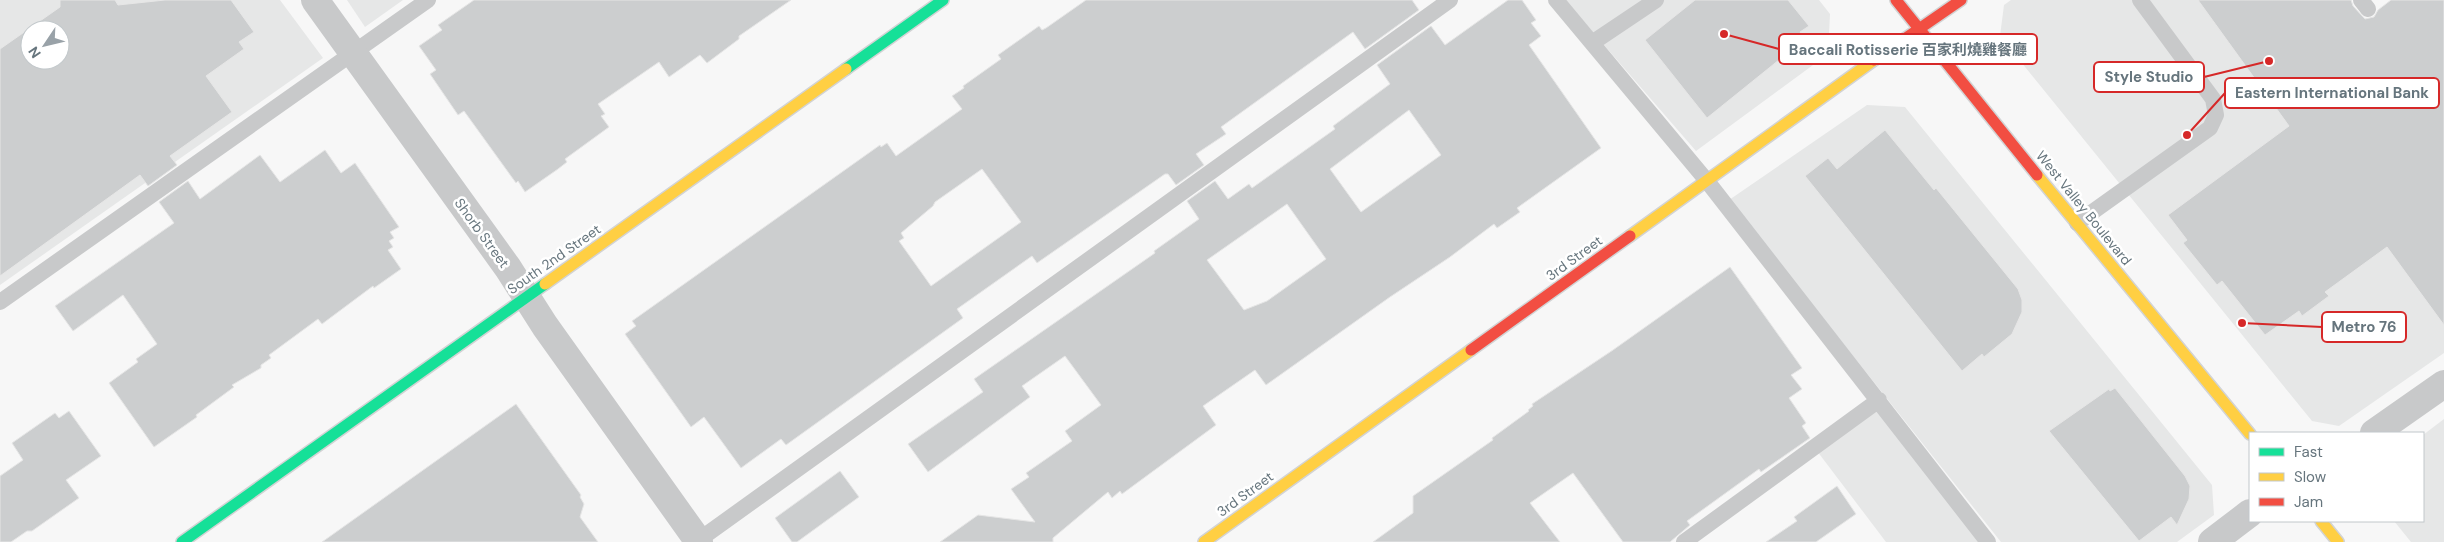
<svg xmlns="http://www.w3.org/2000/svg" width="2444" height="542" font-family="'DM Sans','Noto Sans SC',sans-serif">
	<rect width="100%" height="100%" fill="#f7f7f7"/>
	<path fill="#e6e7e7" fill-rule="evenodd" d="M0,0h280l43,58 -323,227zM30,30h30v30h-30z
		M347,0h56l-38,27z
		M1565,0h254l11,14 -2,40 -132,97z
		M2011,0h249l184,252v101l-105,73 -27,-5 -312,-385 4,-31z
		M1867,105l38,2 307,378 2,30 -37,27h-176l-272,-342z
		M1879,400l109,142h-102l-72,-95z
		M2444,419v123h-33l-17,-21h29v-86z"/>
	<path fill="#cccecf" stroke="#e6e6e6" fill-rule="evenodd" d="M60,0h55l3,5 47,-5h66l23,32 -15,10 5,7 -38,27 26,36 -62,44 7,9 -29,21 -8,-11 -140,101v-227l60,-42zM30,30h30v30h-30z
		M474,0h317l-52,36v3l-32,24 -7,-8 -31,22 -10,-15 -61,42 7,10 -4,2 8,11 -44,32 2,3 -9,7 -33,23 -7,-11 -2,2 -52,-72 -6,4 -28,-41 6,-4 -17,-24 23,-16 -4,-5z
		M1086,0h326l7,10 -54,39 -12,-17 -132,95 5,7 -30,20 8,11 -28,20 -8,-11h-3l-128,89 -5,-7 -75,53 6,9 -177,127 -5,-6 -40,29 -37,-51 -13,10 -66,-93 11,-8 -4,-5 248,-176 1,2 6,-4 9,13 66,-47 -10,-13 12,-8 -1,-2 38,-27 -3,-4 41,-29 3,4 4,-2zM982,169l39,53 -90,64 -32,-45 5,-3 -3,-5 32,-27 2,-4z
		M1508,0h14l14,20 -5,3 10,13 -12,9 72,103 -84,60 3,4 -23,16 -3,-4 -44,33 -60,40 -124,88 -11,-15 -52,36 13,19 -94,69 -2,-3 -8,7 -4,-6 -55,46v4h-113l38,-27 57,7 -24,-33 18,-12 -3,-4 46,-32 -7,-10 36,-26 -36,-49 -43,30 8,11 -102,75 -20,-28 75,-52 -9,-13 181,-126 -1,-2 45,-32 -12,-18 28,-20 13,18 21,-15 3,4 83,-59 -2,-3 57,-42 -13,-19 54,-39 14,19zM1409,110l32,45 -80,57 -31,-43zM1287,204l39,55 -59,42 -23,9 -37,-50z
		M1695,0h93l21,26 -9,6 5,7 -98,79 -62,-78z
		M2198,0h153l2,6 12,13 9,-2 4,-7 13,-10h53v325l-57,-78 -62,45 4,4 -27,20 -3,-5 -34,24 -43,-54 -5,4 -34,-42 4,-3 -19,-25 121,-89z
		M1885,130l49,60 2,-2 82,101 4,11v12l-10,22 -28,23 -2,-3 -20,17 -157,-195 23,-18 9,11z
		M325,150l16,23 14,-10 44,64 -9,5 4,6 -5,3 4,6 -5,3 13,19 -27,19 -1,-2 -51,38 -4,-5 -49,36 2,3 -10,7v3l-29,17 2,2 -38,28 1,2 -43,30 -45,-64 29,-21 -2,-3 21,-15 -34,-49 -50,36 -18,-25 119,-83 -15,-21 29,-21 12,18 60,-44 20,27z
		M1730,267l72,101 -11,7 11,14 -13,9 17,25 -4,3 8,12 -49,34 -2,-3 -72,52 3,4 -20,17h-47l-50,-69 -43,30 30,39h-187l40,-29v-17l80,-56 -1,-2 37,-27 -1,-1 5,-4 -1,-2 81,-54z
		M2115,388l70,88 5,10 -1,13 -12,26 -6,-8 -32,24 -90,-110 60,-42 1,2z
		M516,404l65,91 -1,2 4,7 -4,13 18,25h-276z
		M69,411l32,45 -35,24 13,18 -47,33h-5l-16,11h-11v-66l23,-16 -11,-17 43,-30 4,5z
		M840,471l19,26 -62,45h-5l-17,-24z
		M1837,486l19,28 -40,28h-50l31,-21 -3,-4z"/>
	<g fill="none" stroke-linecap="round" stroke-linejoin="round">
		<defs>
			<path id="fast" d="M846,69l97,-69
				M182,542l363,-258"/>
			<path id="slow" d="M2037,175l213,259
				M1630,236l244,-176
				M545,284l301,-215
				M2321,521l17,21
				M1204,542l267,-192"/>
			<path id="jam" d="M1896,0l141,175
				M1874,60l87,-60
				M1471,350l159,-114"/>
		</defs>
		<use href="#fast" stroke="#d2d3d4" stroke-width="14"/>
		<use href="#slow" stroke="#d2d3d4" stroke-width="14"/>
		<use href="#jam" stroke="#d2d3d4" stroke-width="14"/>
		<path stroke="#c8c9ca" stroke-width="16" d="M1556,0l151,181 281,361
			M2361,0l7,9
			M1592,43l64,-43
			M2077,223l133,-95 6,-13 -3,-16 -73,-99
			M0,302l428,-302
			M696,542l754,-542
			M1684,542l195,-142"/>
		<path stroke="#c8c9ca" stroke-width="28" d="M315,0l193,268 37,58 154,216
			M2374,433l70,-49
			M2212,542l38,-29"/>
		<use href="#fast" stroke="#16e098" stroke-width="11"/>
		<use href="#slow" stroke="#ffcf43" stroke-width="11"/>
		<use href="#jam" stroke="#f24e42" stroke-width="11"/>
	</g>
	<g text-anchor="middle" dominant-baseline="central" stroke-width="5" stroke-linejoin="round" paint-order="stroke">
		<g font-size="14" fill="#66757d" stroke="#fff">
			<text transform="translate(2084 208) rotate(51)">West Valley Boulevard</text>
			<text transform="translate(482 233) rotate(54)">Shorb Street</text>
			<text transform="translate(1574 258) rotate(-36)">3rd Street</text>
			<text transform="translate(554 259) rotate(-35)">South 2nd Street</text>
			<text transform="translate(1245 494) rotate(-36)">3rd Street</text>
		</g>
	</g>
	<path fill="none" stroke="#d62828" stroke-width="2" d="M1724 34L1779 49M2269 61L2204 77M2187 135L2225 93M2242 323L2322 327"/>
	<g fill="#d62828" stroke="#fff" stroke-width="2">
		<circle cx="1724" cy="34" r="5"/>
		<circle cx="2269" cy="61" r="5"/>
		<circle cx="2187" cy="135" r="5"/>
		<circle cx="2242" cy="323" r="5"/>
	</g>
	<g fill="#fff" stroke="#d62828" stroke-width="2">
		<rect x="1779" y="34" width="258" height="30" rx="5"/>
		<rect x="2094" y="62" width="110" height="30" rx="5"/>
		<rect x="2225" y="78" width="214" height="30" rx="5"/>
		<rect x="2322" y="312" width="84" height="30" rx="5"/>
	</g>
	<g font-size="15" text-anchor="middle" font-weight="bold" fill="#66757d">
		<text x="1908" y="55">Baccali Rotisserie 百家利燒雞餐廳</text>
		<text x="2149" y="82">Style Studio</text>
		<text x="2332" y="98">Eastern International Bank</text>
		<text x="2364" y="332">Metro 76</text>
	</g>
	<rect x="2249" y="432" width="175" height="90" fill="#ffffff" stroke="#c2c8cb"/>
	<rect x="2259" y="448" width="25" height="8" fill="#16e098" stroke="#c2c8cb"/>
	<text x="2294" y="457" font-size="15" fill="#66757d">Fast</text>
	<rect x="2259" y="473" width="25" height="8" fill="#ffcf43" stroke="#c2c8cb"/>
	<text x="2294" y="482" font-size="15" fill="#66757d">Slow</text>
	<rect x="2259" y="498" width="25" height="8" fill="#f24e42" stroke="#c2c8cb"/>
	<text x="2294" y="507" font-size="15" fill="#66757d">Jam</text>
	<g transform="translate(45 45) rotate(235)"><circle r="24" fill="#ffffff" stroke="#c2c8cb"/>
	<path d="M0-4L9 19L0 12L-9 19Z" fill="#99a2a8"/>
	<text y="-8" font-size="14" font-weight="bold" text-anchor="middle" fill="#66757d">N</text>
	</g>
</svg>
